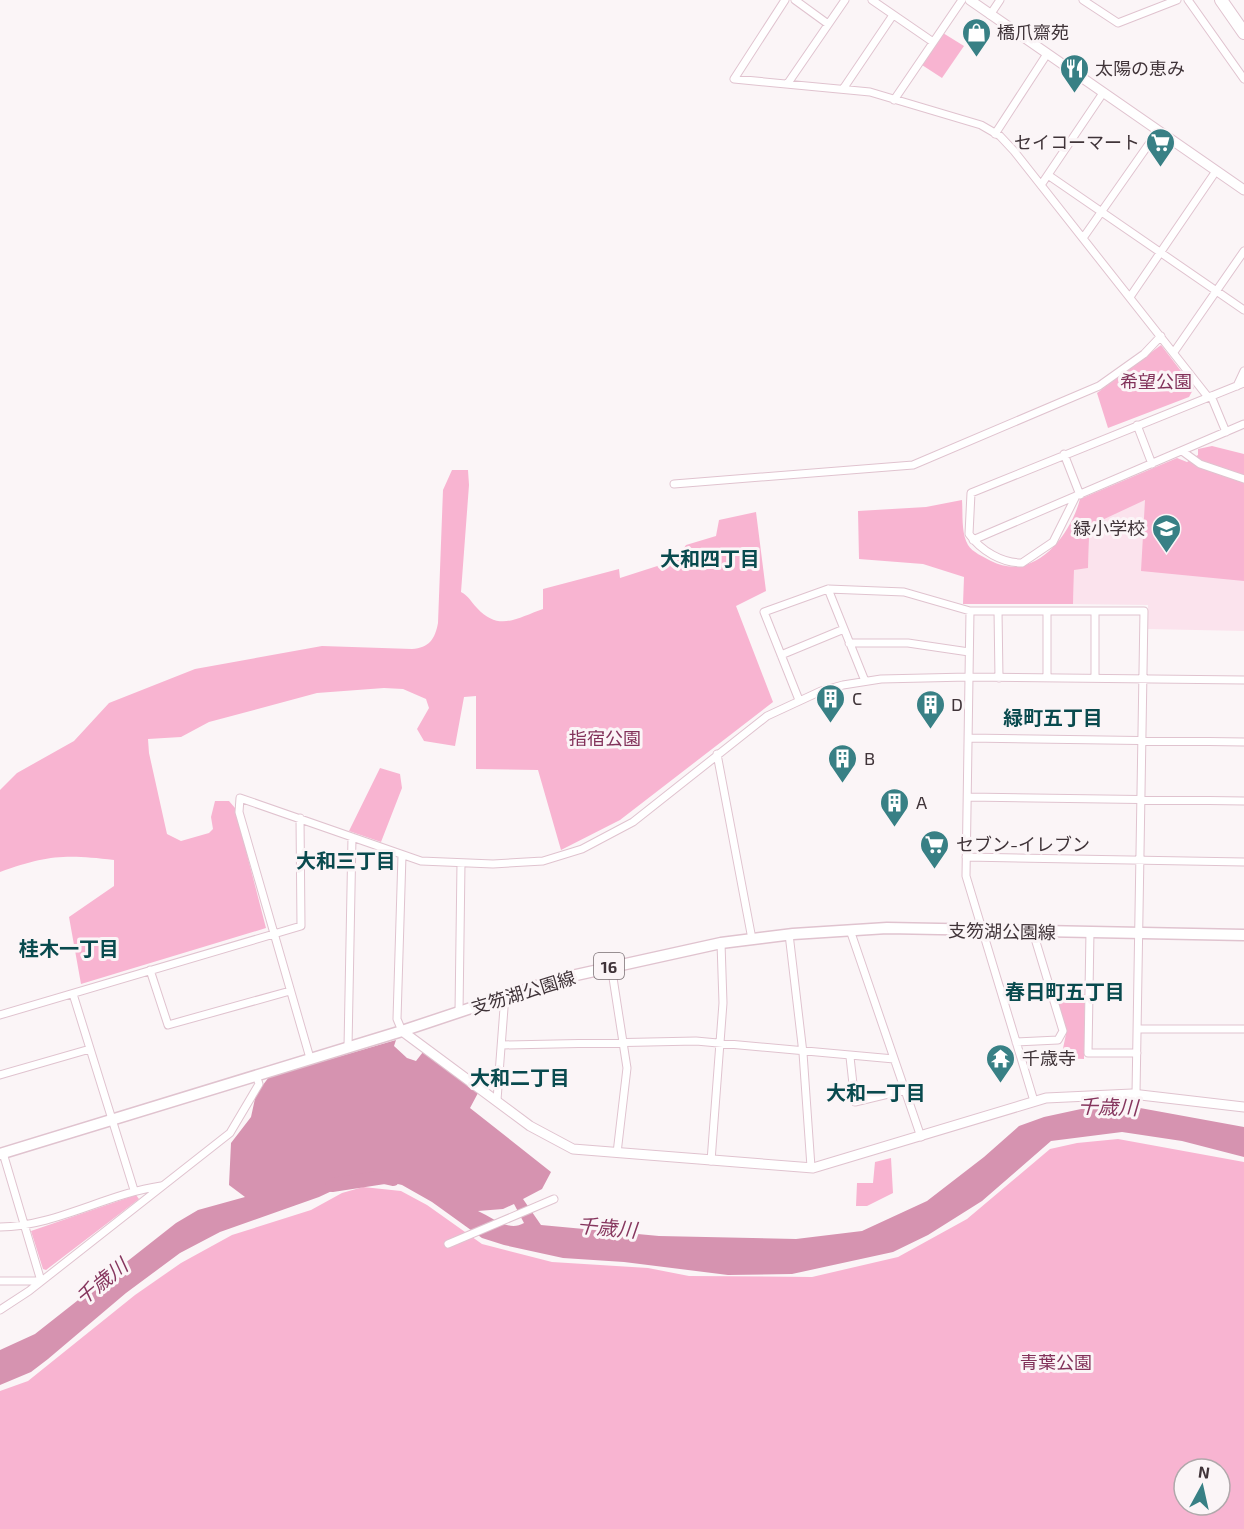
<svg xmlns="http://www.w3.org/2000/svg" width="1244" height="1529" font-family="'Exo 2','Noto Sans JP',sans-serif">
	<rect width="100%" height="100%" fill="#fbf5f7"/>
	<path fill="#fbe3ed" d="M1163,494l81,14v123l-96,-2v-24l-75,-1 1,-35 14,-1 1,-30 11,-17 30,-16z"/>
	<path fill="#f8b4d1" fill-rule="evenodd" d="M943,33l21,13 -22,32 -20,-13z
		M1161,345l33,43 -5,9 -81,31 -11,-35z
		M1212,446l32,8v127l-103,-10 4,-71 -45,21 -11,17 -1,30 -14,2 -1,34h-110l1,-27 -41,-13 -64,-5 -1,-48 68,-4 36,-7c1,14 -1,33 6,45 4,7 16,12 23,16 42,22 79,-24 89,-62l97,-41 10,4 11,-7v-6z
		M452,470h16l1,15 -8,107c9,5 9,9 16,16 22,24 40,10 66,1v-20l76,-20 1,9 56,-18 10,-15 30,-9 3,-16 37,-8 10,79 -30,15 37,96 -153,118 -59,30 -23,-80 -62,-1v-73l-12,1 -9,49 -31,-5 -7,-12 12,-21 -3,-9 -23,-10 -19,-1 -67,5 -108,29 -28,15 -33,2 1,14 18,81 14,7 28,-8 4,-4 -2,-12 4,-16h14l6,7 31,120 -185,56 -12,-67 45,-31v-26c-48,-6 -68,-5 -114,12v-82l17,-17 57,-32 35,-38 86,-34 127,-23 90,3c17,-1 23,-10 26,-26l5,-133z
		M380,768l20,6 2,14 -21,54 -32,-11z
		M1085,994l-1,65 -23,-1 5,-24 -10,-39z
		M1118,1139l126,23v367h-1244v-138l28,-10 107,-86 46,-32 51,-28 79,-25 31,-17 21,-6 38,4 26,14 55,39 70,18 96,6 41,8 123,1 86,-20 69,-38 83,-70 27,-6zM1184,1469h36v36h-36z
		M891,1158l2,35 -26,13h-11l1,-23h16l2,-21z
		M136,1195l3,4 -93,71 -3,-1 -12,-38z"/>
	<path fill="#d693b0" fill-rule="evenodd" d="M396,1040l-2,6 13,12 9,3 7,-9 55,41 -8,15 81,64 -9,17 -19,10 18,26 118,11 137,3 66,-8 65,-30 57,-44 35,-31 25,-9 37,-8 59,-1 104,19v30l-62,-16 -60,-9 -71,9 -69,60 -54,34 -35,17 -101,22 -64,1 -104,-13 -61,-4 -59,-13 -22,-7 -50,-36 -30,-17 -38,-9 -45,21 -99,35 -40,21 -54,40 -78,66 -17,13 -31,13v-35l35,-16 141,-111 22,-13 47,-13 -16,-12 2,-42 20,-26 5,-23 13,-17zM514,1204l10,19c-15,9 -31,-5 -46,-12l25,-2z"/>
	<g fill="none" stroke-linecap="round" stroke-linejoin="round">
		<path stroke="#d693b0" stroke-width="14" d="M332,1185l52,-8 9,2"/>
		<defs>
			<path id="minor" d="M785,0l-51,79 136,13 111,33 19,11 14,15 194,246
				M795,0l33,24
				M872,0l61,42
				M1083,0l35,23 59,-23
				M1188,0l56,79
				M990,15l10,-15
				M788,83l57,-83
				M843,89l50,-74
				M894,100l68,-100
				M995,134l52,-80
				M1048,175l196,135
				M1041,185l62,-92
				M1083,238l75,-107
				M1130,297l86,-126
				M1174,352l70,-101
				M1237,386l7,-15
				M1211,396l15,36
				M1137,425l15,39
				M1182,451l18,13 44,15
				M1064,454l16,41
				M674,484l239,-19 186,-79 45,-32 17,-18
				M1076,496l-23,46 -31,21c-20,0 -41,-12 -53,-29l2,-41 273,-110
				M973,540l271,-116
				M828,589l37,92
				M970,611l-4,265 68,225
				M998,611l1,67
				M849,643h59l61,9
				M781,655l63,-26
				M1047,678v-67
				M1095,678v-67
				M799,700l-35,-88 64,-23 76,3 66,19h174l-8,483
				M969,738l275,4
				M717,754l35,185
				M968,797l276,4
				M966,857l278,5
				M850,930l71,207
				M1090,931l-2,122h49
				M789,934l14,119 8,114
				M611,965l16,103 -10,85
				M150,970l18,55 122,-34
				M73,994l61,196
				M459,1012l2,-149
				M0,1015l301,-89 -1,-108
				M1138,1029h106
				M402,1031l-5,-12 5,-164
				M1016,1042l42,-2 5,-9 -30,-99
				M503,1045l193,-4 198,18
				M348,1047l4,-210
				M850,1057l5,45 50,-12
				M310,1058l-71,-246 1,-14 181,63 72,3 50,-3 39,-12 51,-27 134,-106 54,-25 22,-6 38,-6 87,-2 276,3
				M0,1075l90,-26
				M497,1100l8,-105
				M711,1161l12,-158 -2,-60
				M0,1227c56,-1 106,-33 161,-41
				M448,1244l106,-45
				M0,1281h41l-38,-128
				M0,1310l29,-19 201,-158 29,-49 -3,-9"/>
			<path id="tertiary" d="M970,0l274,190
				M402,1031l128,95 43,23 240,19 233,-70 86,-4 112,13"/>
			<path id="primary" d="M0,1154l402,-123 156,-52 163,-36 72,-9 94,-6 357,7"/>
			<path id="trunk" d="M1221,0l23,33"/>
		</defs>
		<use href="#minor" stroke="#e0c3cf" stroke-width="9"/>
		<use href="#tertiary" stroke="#e0c3cf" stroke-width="11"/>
		<use href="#primary" stroke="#e0c3cf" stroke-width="13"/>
		<use href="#trunk" stroke="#e0c3cf" stroke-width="14"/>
		<use href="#minor" stroke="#fff" stroke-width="7"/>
		<use href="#tertiary" stroke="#fff" stroke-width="9"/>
		<use href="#primary" stroke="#fff" stroke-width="10"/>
		<use href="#trunk" stroke="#fff" stroke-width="12"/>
	</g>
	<defs>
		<symbol id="shop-pin" viewBox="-11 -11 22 30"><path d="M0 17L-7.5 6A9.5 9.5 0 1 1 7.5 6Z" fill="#388085" stroke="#fbf5f7"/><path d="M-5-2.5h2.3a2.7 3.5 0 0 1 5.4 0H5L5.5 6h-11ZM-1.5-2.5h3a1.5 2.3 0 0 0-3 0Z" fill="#fff"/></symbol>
		<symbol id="restaurant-pin" viewBox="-11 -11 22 30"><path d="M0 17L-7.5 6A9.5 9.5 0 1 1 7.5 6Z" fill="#388085" stroke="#fbf5f7"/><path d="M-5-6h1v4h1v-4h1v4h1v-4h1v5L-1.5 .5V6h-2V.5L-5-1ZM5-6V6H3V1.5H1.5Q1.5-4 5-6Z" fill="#fff"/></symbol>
		<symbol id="supermarket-pin" viewBox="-11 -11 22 30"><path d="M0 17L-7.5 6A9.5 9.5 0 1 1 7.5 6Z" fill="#388085" stroke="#fbf5f7"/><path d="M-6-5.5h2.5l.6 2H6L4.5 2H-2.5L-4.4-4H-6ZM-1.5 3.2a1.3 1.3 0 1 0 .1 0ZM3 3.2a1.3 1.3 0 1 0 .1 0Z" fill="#fff"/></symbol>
		<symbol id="school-pin" viewBox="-11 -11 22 30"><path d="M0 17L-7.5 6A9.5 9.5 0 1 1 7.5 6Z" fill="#388085" stroke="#fbf5f7"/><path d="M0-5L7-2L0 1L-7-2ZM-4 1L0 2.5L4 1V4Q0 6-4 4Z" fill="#fff"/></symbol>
		<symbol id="building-pin" viewBox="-11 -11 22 30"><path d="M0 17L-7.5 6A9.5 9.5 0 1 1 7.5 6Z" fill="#388085" stroke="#fbf5f7"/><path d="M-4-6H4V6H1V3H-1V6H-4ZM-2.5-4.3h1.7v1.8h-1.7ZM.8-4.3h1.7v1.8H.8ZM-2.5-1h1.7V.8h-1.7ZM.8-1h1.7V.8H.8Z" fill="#fff"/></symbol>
		<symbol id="temple-pin" viewBox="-11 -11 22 30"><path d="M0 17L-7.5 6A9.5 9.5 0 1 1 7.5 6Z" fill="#388085" stroke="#fbf5f7"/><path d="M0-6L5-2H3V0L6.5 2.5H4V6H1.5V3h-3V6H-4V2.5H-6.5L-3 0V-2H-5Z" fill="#fff"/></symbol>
	</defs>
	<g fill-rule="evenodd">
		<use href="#shop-pin" x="960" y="16" width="33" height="45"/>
		<use href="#restaurant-pin" x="1058" y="52" width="33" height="45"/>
		<use href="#supermarket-pin" x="1144" y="126" width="33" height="45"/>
		<use href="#school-pin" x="1150" y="512" width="33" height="45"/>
		<use href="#building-pin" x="814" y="682" width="33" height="45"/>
		<use href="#building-pin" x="914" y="688" width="33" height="45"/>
		<use href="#building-pin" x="826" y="742" width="33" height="45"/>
		<use href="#building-pin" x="878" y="786" width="33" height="45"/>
		<use href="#supermarket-pin" x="918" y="828" width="33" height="45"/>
		<use href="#temple-pin" x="984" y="1042" width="33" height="45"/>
	</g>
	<g text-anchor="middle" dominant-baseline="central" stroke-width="6" stroke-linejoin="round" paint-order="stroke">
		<rect fill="#fbf5f7" stroke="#786e72" stroke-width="1.5" x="594" y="953" width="30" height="26" rx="4.5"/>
		<g font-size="16" font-weight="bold" fill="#403439">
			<text x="609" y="966">16</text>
		</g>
		<g font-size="18" fill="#403439" stroke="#fbf5f7" text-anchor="start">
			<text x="997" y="32">橋爪齋苑</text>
			<text x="1095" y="68">太陽の恵み</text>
			<text x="1140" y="142" text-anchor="end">セイコーマート</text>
			<text x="1145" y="528" text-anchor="end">緑小学校</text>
			<text x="852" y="698">C</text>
			<text x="951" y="704">D</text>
			<text x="864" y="758">B</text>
			<text x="916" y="802">A</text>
			<text x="956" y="844">セブン-イレブン</text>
			<text x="1022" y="1058">千歳寺</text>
		</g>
		<g font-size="18" fill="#82325a" stroke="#fbf5f7">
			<text x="1156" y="381">希望公園</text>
			<text x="605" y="738">指宿公園</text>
			<text x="1056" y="1362">青葉公園</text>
		</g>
		<g font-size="18" fill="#403439" stroke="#fbf5f7">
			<text transform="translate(1002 931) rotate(1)">支笏湖公園線</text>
			<text transform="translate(523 992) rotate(-17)">支笏湖公園線</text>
		</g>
		<g font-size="20" font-weight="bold" fill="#094a4e" stroke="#fbf5f7">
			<text x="710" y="558">大和四丁目</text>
			<text x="1053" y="717">緑町五丁目</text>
			<text x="346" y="860">大和三丁目</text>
			<text x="69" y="948">桂木一丁目</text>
			<text x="1065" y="991">春日町五丁目</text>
			<text x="520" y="1077">大和二丁目</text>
			<text x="876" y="1092">大和一丁目</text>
		</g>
		<g font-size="20" font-style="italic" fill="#86365e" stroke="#fbf5f7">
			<text transform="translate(1108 1106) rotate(2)">千歳川</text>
			<text transform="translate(607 1227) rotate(5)">千歳川</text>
			<text transform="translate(101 1281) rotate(-39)">千歳川</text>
		</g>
	</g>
	<g transform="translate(1202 1487) rotate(8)"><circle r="28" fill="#fbf5f7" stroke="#b0a8ab" stroke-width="1.5"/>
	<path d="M0-4.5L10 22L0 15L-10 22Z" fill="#388085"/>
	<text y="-9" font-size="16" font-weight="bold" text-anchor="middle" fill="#403439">N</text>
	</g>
</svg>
